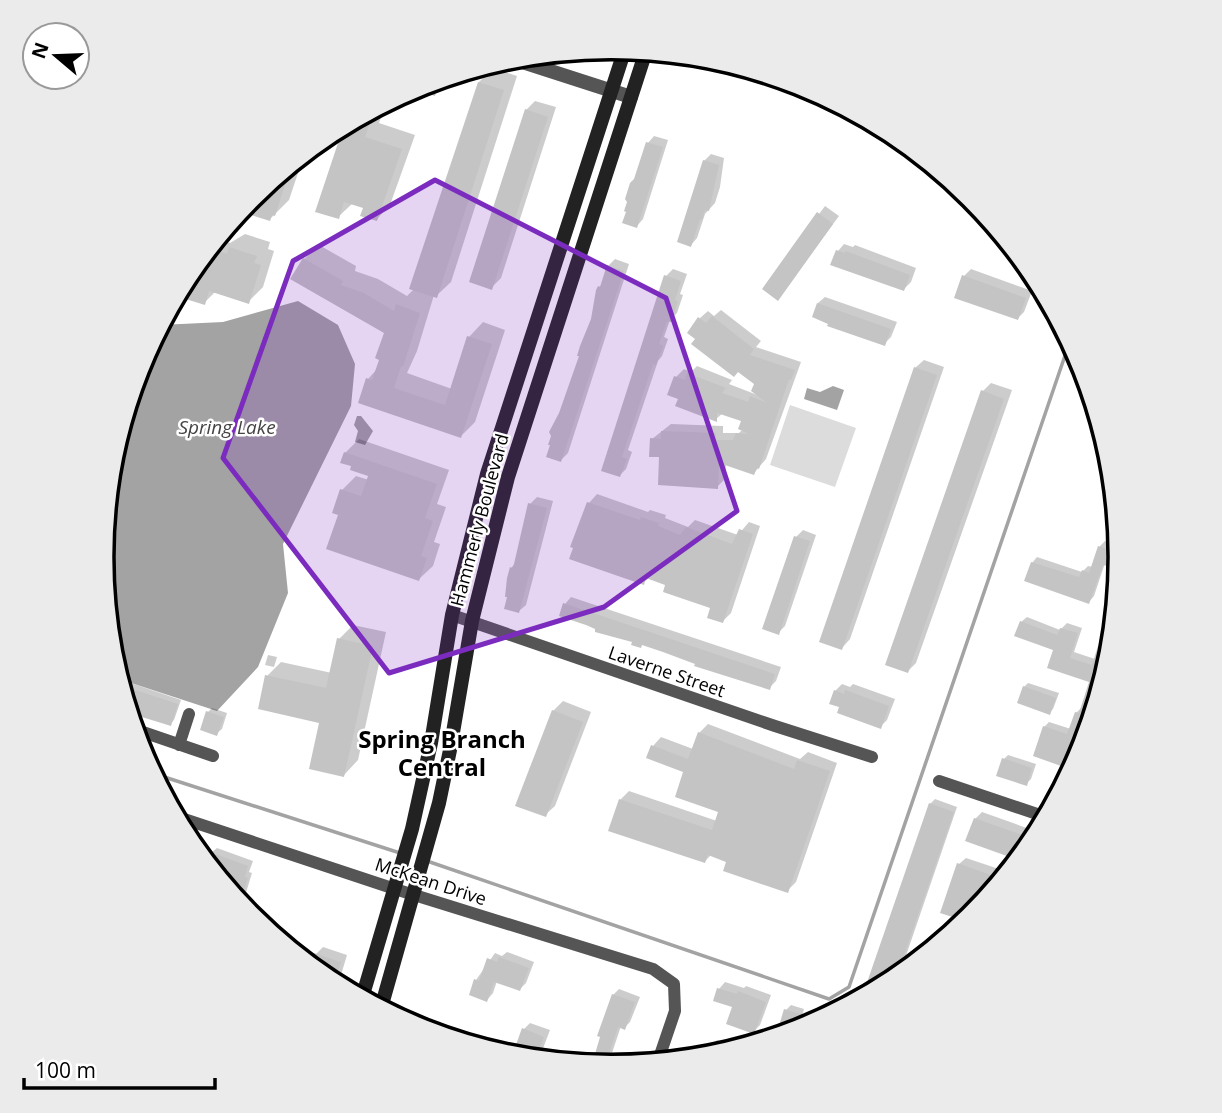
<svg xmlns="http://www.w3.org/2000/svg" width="1222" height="1113" font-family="'Open Sans',sans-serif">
	<rect width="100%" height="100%" fill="#fff"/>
	<path fill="#dcdcdc" d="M790,405l66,23 -21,59 -65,-22z"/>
	<path fill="#a3a3a3" d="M298,301l40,24 17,39 -4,42 -68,138 5,49 -30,74 -41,44 -98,-32 -8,-24 -9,-99 10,-99 29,-96 19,-36 63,-3z
		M833,386l11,4 -7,20 -33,-11 3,-11 13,4z
		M357,416h4l12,15 -8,14 -10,-3 3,-11 -4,-6z"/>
	<path fill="#0003" d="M493,68l24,8 -66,206 -15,14 -2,-1 -17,56 -10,22 45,16 17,-52 14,-15 22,8 -30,92 -14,14 -93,-57 10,-11 8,-35 -82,-74 15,-14 37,21 -1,5 23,8 29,17 7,-7 65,-207z
		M450,76l-16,18 -18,-8z
		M535,101l21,6 -55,171 -10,10 35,-178z
		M374,108l9,3 -4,12 36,12 -25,70 -14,15 -11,-13 -12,-4 -15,14 -20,-6 28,-87z
		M654,136l14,4 -25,79 -6,7 -1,-46 12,-37z
		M305,152l-16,48 -19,19 -15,-11 -4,-12z
		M711,154l13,4 -4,29 -5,16 -10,11 -8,24 -6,7 13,-84z
		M825,206l14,10 -61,83 -14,-11z
		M245,234l25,8 -2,7 6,2 -11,36 -15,15 -32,-11 -12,12 -28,-9 12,-21 28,-34 14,4z
		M844,244l9,3 2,-2 61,23 -5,14 -7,7 -66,-38z
		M615,259l14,5 -61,189 -7,7 -1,-46 32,-95 7,-32 4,-3 5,-18z
		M673,269l14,5 -7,20 3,1 -6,18 -7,7 -6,17 4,2 -6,17 -4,5 -30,89 4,2 -6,17 -6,6 -17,-5 63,-194z
		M971,269l61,22 -8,21 -6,6 -54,-42z
		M825,297l72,25 -6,15 -7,7 -70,-28 4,-13z
		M721,310l40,31 -5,6 45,15 -35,97 -12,14 -28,-9 -1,15 -8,8 -56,-32 -9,-16 19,-15 52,2v7h16l4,-4 1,-9 -21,-7 -7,6 -36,-21 -4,-21 8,-8 7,3 6,-6 35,14 -3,4 31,12 -4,-13 -59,-44 3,-21 8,-7 6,5z
		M924,360l20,7 -94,272 -8,9 73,-280z
		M991,383l21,7 -96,273 -8,8 75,-280z
		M1105,438l3,11 -6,-2z
		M359,439l90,31 -12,34 9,3 -12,35 6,2 -7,22 -14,13 -78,-65 1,-24 14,-14 13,4 1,-5 -17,-10 -8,-12z
		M597,494l51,18 2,-2 16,5 -1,3 23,9 7,-7 43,15 11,-13 11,4 -29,87 -8,8 -11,-14 -44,-23 -19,-6 -6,5 -71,-37 17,-43z
		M537,497l16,4 -27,104 -7,6 -8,-43 5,-5 14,-59z
		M803,530l13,5 -31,91 -7,7 18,-96z
		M1118,530l2,31 -6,5 -9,-3 -11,33 -5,6 -57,-39 5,-6 45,15 6,-6 5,1 6,-20 6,-6 8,3z
		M571,597l210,70 -5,14 -7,7 -172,-60 -32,-24z
		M1027,617l33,13 7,-7 15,5 -8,24 21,7 5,-12 5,-6 7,3 -2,12 -29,96 -20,37 2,-24 -19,-38 5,-5 22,7 5,-16 7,-7 8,-25 -70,-59z
		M353,625l33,7 -28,128 -14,15 -23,-54 -54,-45 14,-14 51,11 7,-34z
		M268,655l9,2 -3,10 -9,-2z
		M119,679l62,21 -7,20 -4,4 -42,-14z
		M1028,683l31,10 -6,16 -4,4 -25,-26z
		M842,684l8,3 3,-3 42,15 -8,21 -7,7 -39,-21 -6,-15z
		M563,701l28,11 -36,94 -10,9 8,-104z
		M212,708l15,5 -5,16 -5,4 -9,-21z
		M708,724l92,35 8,-7 29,11 -41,119 -9,9 -59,-30 -17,-6 -6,6 -85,-61 9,-9 88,30 4,-10 -35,-40 -33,-25 8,-9 32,12 6,-16z
		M1008,755l28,9 -5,15 -5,5 -22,-25z
		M935,799l22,8 -58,169 -35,20 66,-192z
		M982,812l56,20 -19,26 -44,-39z
		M217,848l36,13 -4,11 3,1 -7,23 -6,5 -31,-37 3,-11z
		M966,858l42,14 -41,48 -24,-8 16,-48z
		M941,930l10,3 -21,18 4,-14z
		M323,947l24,8 -6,20 -8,7 -21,-15 4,-13z
		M507,952l27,10 -8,21 -6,6 -23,-8 -4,12 -6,7 -11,-20 19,-27 7,3z
		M725,982l19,6 2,-2 25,9 -11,30 -7,7 -34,-43z
		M619,989l21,8 -10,25 -5,5 -4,-1 -9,27 7,2 -3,10 -23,-1 20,-69z
		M791,1005l13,4 -2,7 16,5 -12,6 -28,8 8,-25z
		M530,1023l20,7 -11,29 -25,-3 10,-27z
		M717,1040l19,7 5,-6 8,3 -42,12 3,-8z"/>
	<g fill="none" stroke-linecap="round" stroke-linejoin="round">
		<path stroke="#a3a3a3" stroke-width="3.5" d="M152,773l248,80
			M427,861l402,138 20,-12 221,-646"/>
	</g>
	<path fill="#c4c4c4" d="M440,79l-5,17 -23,-8 4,-2z
		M478,82l26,8 -67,208 -28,-9z
		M525,109l23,8 -56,173 -23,-8z
		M353,120l16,5 -4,12 37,12 -25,72 -17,-5 3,-8 -19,-6 -5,17 -24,-7 29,-87z
		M646,142l17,5 -26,81 -15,-5 4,-11 -2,-1 3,-9 -2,-3 5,-16 4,-4z
		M703,160l16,5 -10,46 -4,-1 -3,10 -2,-1 -9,28 -14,-5z
		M292,163l-17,53 -3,-1 -2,6 -19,-6 2,-6 -10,-3 8,-10z
		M817,212l16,12 -55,77 -16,-12z
		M229,247l28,9 -3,7 7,2 -12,39 -40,-13 -4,14 -29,-9 12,-23 7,-9 5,2 4,-13 13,4 2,-6 8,3z
		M836,250l9,3 1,-2 64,24 -6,16 -74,-26z
		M303,258l40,23 -2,4 23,8 30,18 2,-7 24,9 -17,54 -2,-1 -7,22 51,17 22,-69 25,8 -31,94 -103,-35 8,-25 6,2 7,-20 -4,-2 9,-25 -94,-54z
		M607,265l17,6 -63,191 -15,-5 4,-12h-2l3,-9 -2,-4 10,-19 20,-57h-2l3,-10 11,-27 5,-29 2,-4 2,1z
		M664,275l17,6 -6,19 3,1 -7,21 -4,-1 -8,23 4,2 -7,19 -3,-1 -31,93 5,2 -7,18 -19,-6z
		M962,275l64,23 -8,22 -64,-22z
		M817,303l74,26 -6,17 -58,-20 1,-2 -16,-7z
		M712,316l42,33 -4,6 45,15 -4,10 -2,-1 -30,90 -2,-1 -3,7 -35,-12 -1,26 -60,-4 1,-28h-10l1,-19 11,1v-8l55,2v7h17l3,-7 13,1 -11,-5 3,-8 -24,-8v9l-42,-16 3,-7 -11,-4 7,-19 11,4 2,-7 39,15 -4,5 26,9 2,-6 17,7 -16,-12 3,-7 -16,-12 -4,5 -43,-33 4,-5 -8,-6 11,-16 8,6z
		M914,367l23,8 -95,275 -23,-8z
		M981,390l23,9 -96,274 -23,-8z
		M344,452l93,32 -12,34 8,3 -12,35 6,2 -8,23 -93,-32 12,-34 -6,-2 8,-24 21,7 7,-20 -18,-6 1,-4 -11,-3z
		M587,502l53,18 1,-3 18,6 -1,3 22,9 6,-8 46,17 7,-15 14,5 -30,89 -16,-5 3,-10 -47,-16 2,-7 -19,-7 -2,7 -75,-26 4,-11 -3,-1z
		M528,503l19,5 -28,105 -15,-4 3,-12h-2l2,-19 3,-11 2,1 2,-4z
		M1117,525l3,28 -5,15 -12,-3 -14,39 -65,-23 7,-19 48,15 3,-7 7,3 9,-27 11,4z
		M794,536l16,5 -31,94 -17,-6z
		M563,603l212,71 -5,16 -76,-24 1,-2 -32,-12 -21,-7 -1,3 -10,-3 1,-3 -37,-10v-3l-9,-4 -27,-9z
		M1020,621l37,14 3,-7 18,5 -8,25 22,7 6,-19 13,4 -30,102 -28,53 -6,-3 14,-36 -28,-10 10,-30 24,8 8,-22 4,1 10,-31 -42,-14 6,-18 -39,-14z
		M337,638l36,8 -29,131 -35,-8 10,-46 -61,-14 7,-34 61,13z
		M120,685l58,19 -7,22 -42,-13z
		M1023,686l33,12 -6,17 -33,-12z
		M834,690l10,4 1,-4 44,16 -8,23 -44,-16 2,-6 -10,-3z
		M552,710l31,12 -37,95 -31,-11z
		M206,711l18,6 -7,19 -17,-6z
		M698,732l96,37 3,-9 33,11 -42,122 -65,-22 3,-9 -18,-7 -3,8 -97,-32 11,-32 93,31 6,-18 -43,-15 8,-25 -37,-14 5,-13 37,14z
		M1002,758l30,10 -5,18 -31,-10z
		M929,803l25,9 -15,43 -43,123 -34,19z
		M974,818l60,21 -16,21 -53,-19z
		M210,852l38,14 -3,11 3,1 -8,25 -34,-41z
		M957,863l45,16 -37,42 -25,-8z
		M314,953l27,9 -6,21 -24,-17z
		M499,957l30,11 -9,23 -26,-9 -7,20 -18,-7 5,-16 5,2 8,-23 10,4z
		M717,988l20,6 1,-3 28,11 -12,32 -28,-10 6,-17 -19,-6z
		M612,994l23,8 -10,28 -7,-3 -13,38 -13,-1 8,-27 -3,-1z
		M784,1009l16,5 -2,6 13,4 -35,12z
		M522,1028l22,9 -8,21 -24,-2z"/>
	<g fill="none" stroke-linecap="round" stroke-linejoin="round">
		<path stroke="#555" stroke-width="12" d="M452,615l323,111 97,31
			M134,729l79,27
			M179,745l10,-31
			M939,781l107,36
			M175,816l220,73 258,80 21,15 1,27 -17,50"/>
		<path stroke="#555" stroke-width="14" d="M510,58l121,39"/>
		<path stroke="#222" stroke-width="14" d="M362,998l50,-169 19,-86 21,-128 35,-141 138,-425
			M381,1008l58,-205 11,-53 22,-129 36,-144 138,-426"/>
	</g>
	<path fill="#7b2cbf" fill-opacity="0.2" stroke="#7b2cbf" stroke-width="5" stroke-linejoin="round" d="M435,180l231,118 71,213 -133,96 -215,66 -166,-215 70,-197z"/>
	<g text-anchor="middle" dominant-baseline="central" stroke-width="5" stroke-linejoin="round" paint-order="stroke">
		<g font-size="18" fill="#000" stroke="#fff">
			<text transform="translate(479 520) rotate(-75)">Hammerly Boulevard</text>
			<text transform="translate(667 671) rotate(19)">Laverne Street</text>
			<text transform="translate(431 881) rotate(18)">McKean Drive</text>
		</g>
		<g font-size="19" font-style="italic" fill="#444" stroke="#fff">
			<text x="227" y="427">Spring Lake</text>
		</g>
		<g font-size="24" font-weight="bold" fill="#000" stroke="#fff">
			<text x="442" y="738">Spring Branch<tspan x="442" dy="28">Central</tspan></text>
		</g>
	</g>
	<path d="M0 0H1222V1113H0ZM114 557a497 497 0 1 1 994 0a497 497 0 1 1-994 0Z" fill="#ebebeb" fill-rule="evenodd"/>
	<path fill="none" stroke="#000" stroke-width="3.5" d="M114 557a497 497 0 1 1 994 0a497 497 0 1 1-994 0Z"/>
	<g transform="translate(56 56) rotate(289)"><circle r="33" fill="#ffffff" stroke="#999999" stroke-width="2"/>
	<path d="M0-5L12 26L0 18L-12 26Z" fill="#000000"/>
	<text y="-10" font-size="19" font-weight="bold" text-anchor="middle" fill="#000000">N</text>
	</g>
	<path d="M24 1078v10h191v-10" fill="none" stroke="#000000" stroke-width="3.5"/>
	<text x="35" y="1078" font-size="21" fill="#000000" stroke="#ffffff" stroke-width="5" paint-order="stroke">100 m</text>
</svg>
